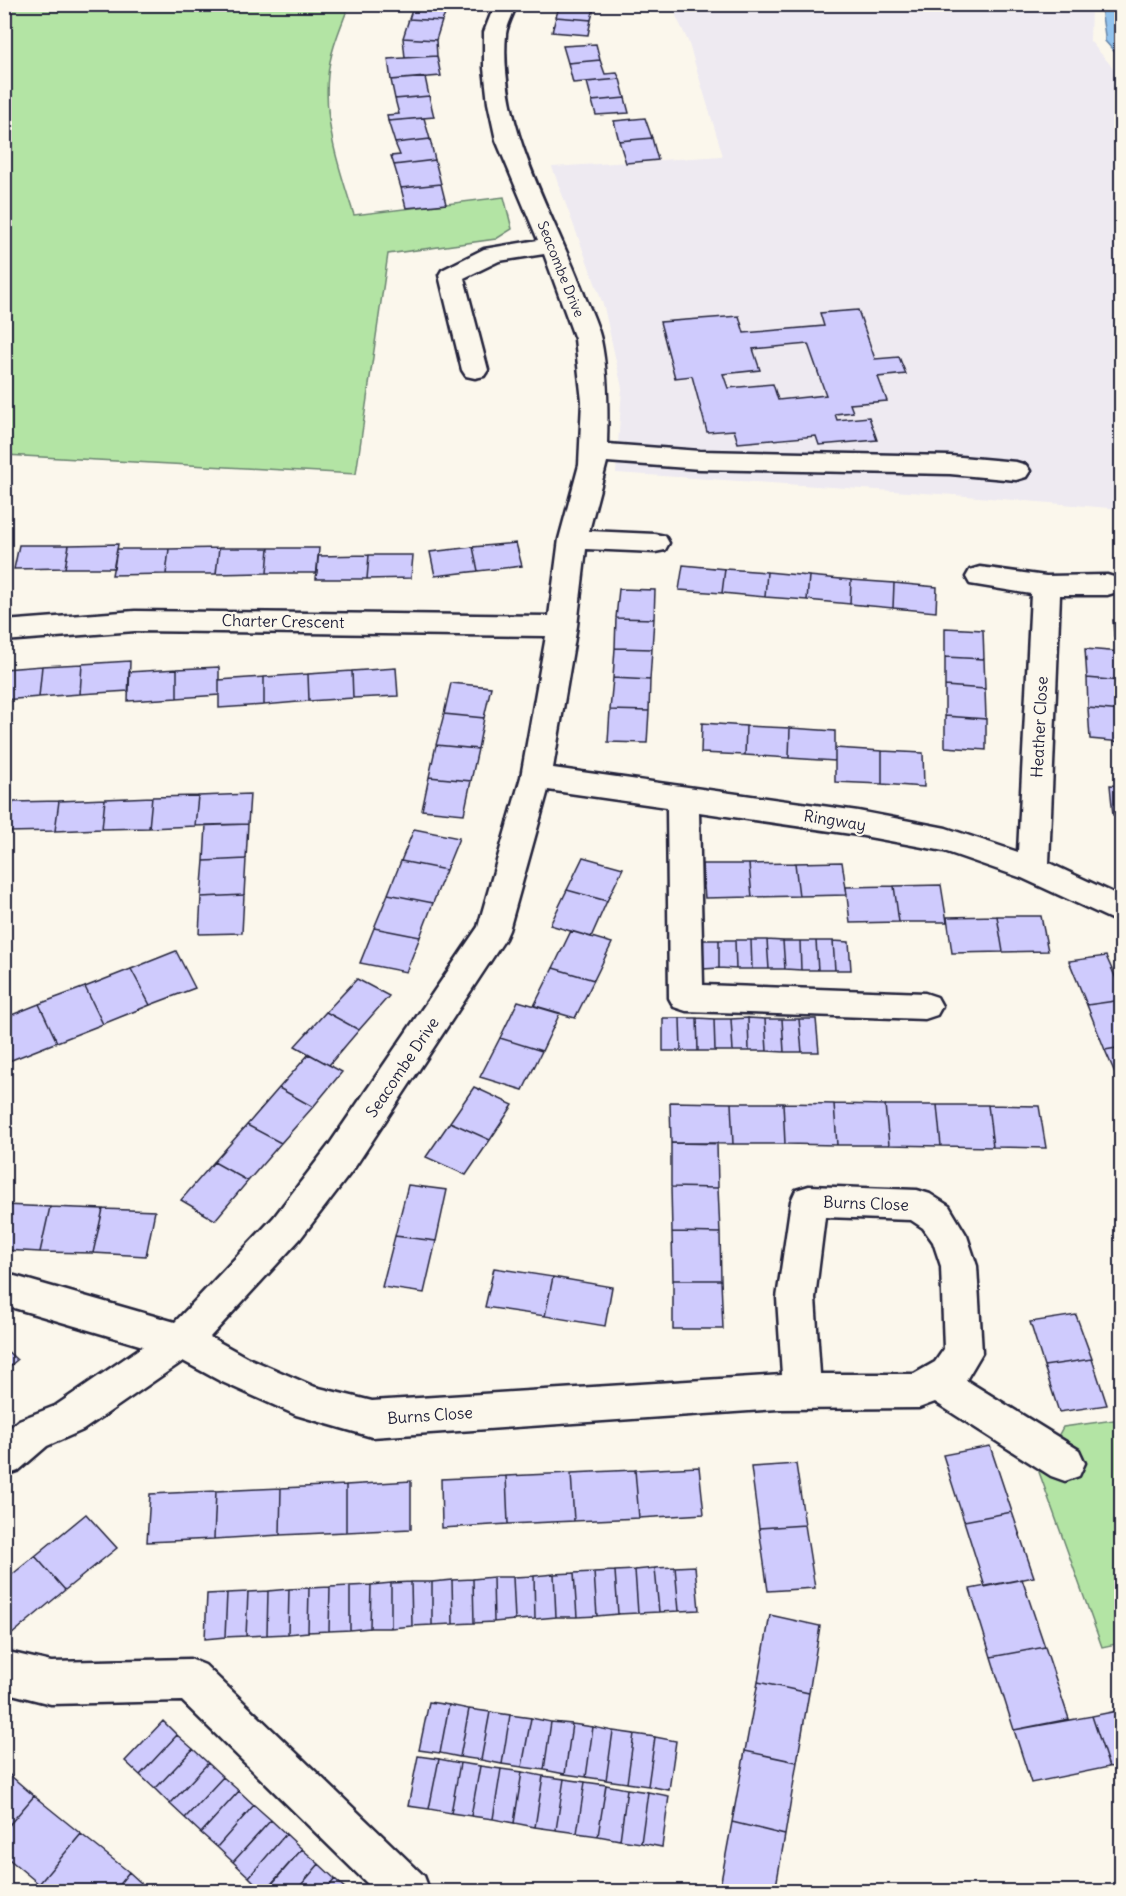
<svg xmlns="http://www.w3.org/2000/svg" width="1126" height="1896" font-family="Delius,sans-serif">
	<rect width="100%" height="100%" fill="#fbf7ec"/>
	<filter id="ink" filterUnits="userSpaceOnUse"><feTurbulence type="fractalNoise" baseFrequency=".0167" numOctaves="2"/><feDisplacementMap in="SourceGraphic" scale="12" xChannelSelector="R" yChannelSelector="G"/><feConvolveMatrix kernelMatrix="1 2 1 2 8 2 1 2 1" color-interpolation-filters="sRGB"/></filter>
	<g filter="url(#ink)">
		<path fill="#eeeaf1" d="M676,5h415l-1,36 31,36v432l-167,-14 -338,-22 6,-85 -18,-81 -52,-140 171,-11 -35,-115 -12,-25z"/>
		<path fill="#b3e4a4" stroke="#6a8370" stroke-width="1.5" d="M4,5h345c-8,22 -19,46 -21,70 -5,47 12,97 26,140l150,-18 8,32 -16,10 -108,15 -32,220 -351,-19z
			M1121,1419v224l-19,4 -63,-175 24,-45z"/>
		<path fill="#92c3ee" stroke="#6583a6" stroke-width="1.5" d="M1103,5h18l-3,14 3,40 -16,-18c1,-12 -6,-26 -2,-36z"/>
		<path fill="#cfcbfd" stroke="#22223b" stroke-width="1.5" fill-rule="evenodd" d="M414,4h36l-8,17 -33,-2z
			M560,4h35l-4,16 -35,-3z
			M556,17l35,3 -3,15 -36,-3z
			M409,19l33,2 -6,19 -33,-2z
			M403,38l33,2 1,16 -32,2z
			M596,44l4,16 -32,3 -5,-17z
			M437,56l4,20 -50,4 -3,-21z
			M600,60l5,14 12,-1 3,6 -47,4 -5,-20z
			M425,77l4,19 -34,3 -4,-19z
			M620,79l5,19 -33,3 -5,-19z
			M429,96l5,21 -46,4 -1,-6 12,-1 -4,-15z
			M625,98l4,15 -33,2 -4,-14z
			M424,118l6,21 -35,4 -7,-22z
			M645,118l7,20 -33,3 -5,-20z
			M652,138l6,22 -32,3 -7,-22z
			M430,139l5,21 -41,5 -3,-9 9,-1 -5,-12z
			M435,160l6,24 -40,4 -7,-23z
			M441,184l5,20 -40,4 -5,-20z
			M858,310l17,49 24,-2 7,17 -28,3 9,24 -37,3 3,8 -18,2 2,6 32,-3 8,23 -58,5 -3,-9 -78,7 -4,-13 -27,2 -15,-56 -17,2 -15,-56 79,-6 5,17 80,-7 -4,-13zM808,344l18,51 -48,5 -5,-16 -45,4 -5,-14 37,-4 -7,-21z
			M516,543l6,23 -44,5 -5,-24z
			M118,544l-4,24h-49l4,-23z
			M19,545h50l-4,23 -51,1z
			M473,547l5,24 -43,5 -5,-24z
			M219,548h50l-2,25 -51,1z
			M219,548l-3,26h-50l3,-25z
			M269,548h50l-2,25h-50z
			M117,549h52l-3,25 -54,1z
			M369,555h44l-2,23 -44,1z
			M369,555l-2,24h-51l2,-23z
			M683,565l42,4 -3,24 -43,-3z
			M725,569l42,3 -2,25 -43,-4z
			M767,572l42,4 -2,24 -42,-3z
			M809,576l42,4 -1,24 -43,-4z
			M851,580l43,3 -1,25 -43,-4z
			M894,583l43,4 -1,25 -43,-4z
			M619,589l36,1 -1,29 -38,-1z
			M616,618l38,1 -2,30 -37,-1z
			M1113,620l9,1v16l-8,-1z
			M945,628l38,2 1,29 -39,-2z
			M615,648l37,1 -2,31 -37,-2z
			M1085,649l37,3v29l-35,-3z
			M945,657l39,2 1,30 -40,-3z
			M130,661l-1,30 -49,3 2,-30z
			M82,664l-2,30 -41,3 3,-31z
			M42,666l-3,31 -35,3v-31z
			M219,667v28l-42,3v-29z
			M396,668l2,28 -45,2 -1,-27z
			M177,669v29l-49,3 1,-29z
			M352,671l1,27 -44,3 -1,-27z
			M308,674l1,27 -45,4v-28z
			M264,677v28l-45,3v-28z
			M613,678l37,2 -1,31 -39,-1z
			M1087,678l35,3v30l-34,-3z
			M451,683l40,4 -7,31 -40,-4z
			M945,686l40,3 1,30 -41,-3z
			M1088,708l34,3v31l-32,-3z
			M610,710l39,1 -2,32 -39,-1z
			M444,714l40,4 -6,31 -42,-4z
			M945,716l41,3v31l-41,-3z
			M702,723l44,3 -1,29 -44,-2z
			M746,726l44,2 -1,30 -44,-3z
			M790,728l45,3v30l-46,-3z
			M436,745l42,4 -7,32 -42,-4z
			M835,748l47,3v33l-47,-2z
			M882,751l41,2 1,34 -42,-3z
			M429,777l42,4 -7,33 -42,-4z
			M1110,785l12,1v29h-9z
			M250,794l-2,30 -53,2 3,-30z
			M198,796l-3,30 -46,2 3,-31z
			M152,797l-3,31 -47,1 3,-30z
			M105,799l-3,30 -47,2 4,-30z
			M59,801l-4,30 -47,1 5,-30z
			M248,824l-2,35 -42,2 2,-36z
			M414,829l45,9 -13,32 -45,-9z
			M583,857l40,11 -16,33 -40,-11z
			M246,859l-2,36 -43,2 3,-36z
			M401,861l45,9 -13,33 -45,-9z
			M842,862l5,33 -48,1 -4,-33z
			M795,863l4,33 -47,1 -3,-33z
			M702,864h47l3,33 -47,1z
			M941,885l6,37h-48l-5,-36z
			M894,886l5,36 -49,1 -4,-36z
			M567,890l40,11 -16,36 -41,-12z
			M388,894l45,9 -13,34 -46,-9z
			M244,895l-2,38 -43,1 2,-37z
			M997,916h44l7,35 -45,1z
			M997,916l6,36 -51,1 -5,-36z
			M374,928l46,9 -14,35 -46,-9z
			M571,931l41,12 -18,37 -41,-12z
			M702,940h17v28l-16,1z
			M719,940h16l1,29 -17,-1z
			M735,940h16l1,29h-16z
			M751,940h16l2,29h-17z
			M767,940l16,1 2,28h-16z
			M783,941h17l1,29 -16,-1z
			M800,941h16l2,29h-17z
			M816,941h17l2,29h-17z
			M833,941l16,1 2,28h-16z
			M176,951l19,37 -45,17 -19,-36z
			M1106,956l16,36v8l-35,5 -18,-44z
			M553,968l41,12 -19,38 -41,-12z
			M131,969l19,36 -47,19 -18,-37z
			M357,979l32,17 -30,34 -33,-18z
			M85,987l18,37 -46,18 -18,-38z
			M1122,1000v47l-17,3 -18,-45z
			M518,1001l42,12 -18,38 -42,-13z
			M39,1004l18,38 -48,19 -5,-10v-33z
			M326,1012l33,18 -30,35 -34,-19z
			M663,1018h17l1,33h-18z
			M680,1018h17l1,33h-17z
			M697,1018l17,1 1,32h-17z
			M748,1018l1,33h-16l-2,-32z
			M748,1018l17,1 2,32h-18z
			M714,1019h17l2,32h-18z
			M765,1019h17l2,33 -17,-1z
			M782,1019h17l3,33h-18z
			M799,1019h17l3,33h-17z
			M500,1038l42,13 -19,39 -43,-13z
			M1122,1047v42l-17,-39z
			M309,1054l33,18 -29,35 -34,-19z
			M474,1087l39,18 -23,35 -40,-18z
			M279,1088l34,19 -32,36 -34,-18z
			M670,1102l61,1 2,41 -62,-1z
			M731,1103h52l2,41h-52z
			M783,1103l51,1 3,41 -52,-1z
			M834,1104l51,1 4,40h-52z
			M885,1105h52l4,41 -52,-1z
			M937,1105h51l5,42 -52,-1z
			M988,1105l51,1 7,42 -53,-1z
			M450,1122l40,18 -24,35 -40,-18z
			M247,1125l34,18 -33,38 -34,-19z
			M671,1143h46l1,45 -47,-1z
			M214,1162l34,19 -33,39 -34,-20z
			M408,1185l39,5 -11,51 -41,-5z
			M671,1187l47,1 2,45 -48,-1z
			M4,1205l46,2 -10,45 -36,-2z
			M50,1207l53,2 -10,44 -53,-1z
			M103,1209l52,2 -9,45 -53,-3z
			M672,1232l48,1 1,47h-48z
			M395,1236l41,5 -12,52 -42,-6z
			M494,1268l59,9 -8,39 -60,-9z
			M553,1277l59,10 -7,39 -60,-10z
			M673,1280h48l2,49h-50z
			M1076,1315l16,44 -48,7 -14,-44z
			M4,1348l13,12 -13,11z
			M1092,1359l15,46 -48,7 -15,-46z
			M990,1446l22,66 -48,9 -21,-66z
			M796,1464l9,61 -46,3 -8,-61z
			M699,1467l5,47 -65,4 -4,-48z
			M635,1470l4,48 -65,3 -3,-48z
			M571,1473l3,48 -66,3 -2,-48z
			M506,1476l2,48 -66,4 -1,-49z
			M411,1481v48l-65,3v-47z
			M346,1485v47l-66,3 1,-47z
			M281,1488l-1,47 -66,4 2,-48z
			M216,1491l-2,48 -67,3 3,-48z
			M1012,1512l22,65 -49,10 -21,-66z
			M86,1514l31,34 -52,42 -30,-34z
			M805,1525l10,63 -47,3 -9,-63z
			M35,1556l30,34 -54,45 -7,-8v-46z
			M695,1566l4,44 -20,1 -4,-44z
			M675,1567l4,44 -20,1 -4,-44z
			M655,1568l4,44 -21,1 -3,-43z
			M635,1570l3,43 -20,1 -3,-43z
			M615,1571l3,43 -21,2 -3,-44z
			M594,1572l3,44 -20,1 -3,-44z
			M574,1573l3,44h-21l-2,-43z
			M554,1574l2,43 -21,2 -1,-43z
			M534,1576l1,43 -20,1 -2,-43z
			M493,1577h20l2,43 -21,2z
			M493,1577l1,45 -20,1 -1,-44z
			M473,1579l1,44 -21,1 -1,-44z
			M1022,1579l23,68 -54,10 -21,-68z
			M452,1580l1,44 -21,1v-43z
			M411,1582h21v43l-20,1z
			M411,1582l1,44 -21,2v-45z
			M391,1583v45h-21l1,-43z
			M371,1585l-1,43 -20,2v-44z
			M350,1586v44l-21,1 1,-44z
			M330,1587l-1,44 -21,1 1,-44z
			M309,1588l-1,44 -20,2 1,-45z
			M289,1589l-1,45 -21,1 1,-44z
			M268,1591l-1,44 -21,1 2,-44z
			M248,1592l-2,44 -21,1 2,-44z
			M227,1593l-2,44 -20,2 2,-45z
			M770,1615l50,11 -11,67 -51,-11z
			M1045,1647l24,72 -55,11 -23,-73z
			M758,1682l51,11 -12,69 -52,-11z
			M429,1702l20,3 -9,48 -21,-3z
			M449,1705l20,4 -9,48 -20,-4z
			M469,1709l21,3 -9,48 -21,-3z
			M1122,1710v55l-13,2 -17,-51z
			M490,1712l20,3 -8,49 -21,-4z
			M510,1715l21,3 -9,49 -20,-3z
			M1092,1716l17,51 -78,16 -17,-53z
			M531,1718l20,4 -7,48 -22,-3z
			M163,1721l14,14 -37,40 -15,-14z
			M551,1722l21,2 -7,50 -21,-4z
			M572,1724l21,3 -7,50 -21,-3z
			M593,1727l20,4 -7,49 -20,-3z
			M613,1731l21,3 -7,49 -21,-3z
			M634,1734l21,3 -7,49 -21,-3z
			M177,1735l16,14 -38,40 -15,-14z
			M655,1737l21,4 -7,49 -21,-4z
			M193,1749l15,14 -38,41 -15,-15z
			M745,1751l52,11 -12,73 -53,-13z
			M418,1756l21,3 -10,50 -21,-3z
			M439,1759l21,4 -9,50 -22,-4z
			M208,1763l15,14 -38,41 -15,-14z
			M460,1763l20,3 -9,50 -20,-3z
			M480,1766l21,3 -8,50 -22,-3z
			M501,1769l21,3 -8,51 -21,-4z
			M4,1770l30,26 -30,35z
			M522,1772l21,4 -8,51 -21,-4z
			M543,1776l21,3 -8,51 -21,-3z
			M223,1777l16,14 -38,42 -16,-15z
			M564,1779l21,3 -8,51 -21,-3z
			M585,1782l21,3 -8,51 -21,-3z
			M606,1785l21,4 -7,51 -22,-4z
			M627,1789l21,3 -7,51 -21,-3z
			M239,1791l15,14 -37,42 -16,-14z
			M648,1792l21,4 -7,51 -21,-4z
			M34,1796l47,38 -42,50 -35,-29v-24z
			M254,1805l17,15 -38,42 -16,-15z
			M271,1820l15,14 -37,43 -16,-15z
			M732,1822l53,13 -10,57h-56z
			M81,1834l48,38 -16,20h-65l-9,-8z
			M286,1834l16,15 -38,43 -15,-15z
			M302,1849l17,15 -24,28h-30z
			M319,1864l16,15 -11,13h-29z
			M129,1872l22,20h-38z
			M335,1879l14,13h-25z"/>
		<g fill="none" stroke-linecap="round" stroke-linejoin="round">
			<defs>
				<path id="minor" d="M495,4h22c-4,10 -10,21 -11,30 -8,94 48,179 79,263 6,14 13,29 16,43 7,34 7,70 6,104l93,7 250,5 66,6 10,3 4,6 -4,6 -10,3 -66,-6 -250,-5 -93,-7 -18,69 66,3 10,2 4,7 -4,7 -10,2 -69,-3 -9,77 -24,142 305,43 88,17 72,24 13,-258 -61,-10 -4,-7 4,-7 10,-3 66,9 61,-1 10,3 4,7 -4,7 -10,3h-47l-11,268 73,34v27l-100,-46 -78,-27 -86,-16 -159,-23 4,173 222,8 12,4 5,9 -5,9 -12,4 -239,-8 -12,-4 -5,-9 -2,-191 -119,-17 -39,140 -4,9 -150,228 -55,72 -90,98 36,20 69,30 57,14 410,-26 -5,-77 14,-97 5,-11 13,-4 108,4 13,4 19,12 18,30 10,30 5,87 -16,27 113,70 6,13 -6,13 -14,5 -14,-5 -116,-74 -16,6 -141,1 -406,28 -76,-22 -76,-34 -37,-20 -100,69 -36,16 -29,25 -14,5v-43l15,-13 36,-14 88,-60 -139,-41v-32l171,49 99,-105 55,-72 149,-218 43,-150 25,-141 -411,-5 -131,10v-20l131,-10 414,5 10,-77 20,-74 3,-64 -7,-62 -31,-85 -45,7 -35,17 24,92 -4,6 -9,2 -9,-2 -4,-6 -23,-95 3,-5 42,-21 54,-9 -42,-100 -8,-37 -4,-35v-36zM825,1217l86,3 12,8 10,14 8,24 3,83 -9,13 -21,12h-94l-5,-76z
					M4,1651l47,11 139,-3 15,6 219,211 6,16h-54l-194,-191 -131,3 -47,-12z"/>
			</defs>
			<use href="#minor" stroke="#22223b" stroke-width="5"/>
			<use href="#minor" fill="#fbf7ec" fill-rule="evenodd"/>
		</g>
	</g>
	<g text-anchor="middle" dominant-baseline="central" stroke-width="4.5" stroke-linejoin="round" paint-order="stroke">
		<g font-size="14" fill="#22223b" stroke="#fbf7ec">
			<text transform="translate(561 269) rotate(68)">Seacombe Drive</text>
		</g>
		<g font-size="16" fill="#22223b" stroke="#fbf7ec">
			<text transform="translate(283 621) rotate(1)">Charter Crescent</text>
			<text transform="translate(1039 727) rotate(-87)">Heather Close</text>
			<text transform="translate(835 820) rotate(9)">Ringway</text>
			<text transform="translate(402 1067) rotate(-56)">Seacombe Drive</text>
			<text transform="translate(866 1203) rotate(2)">Burns Close</text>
			<text transform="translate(430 1415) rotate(-4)">Burns Close</text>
		</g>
	</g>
	<rect width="1126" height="1896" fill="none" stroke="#fbf7ec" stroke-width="24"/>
	<rect x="12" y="12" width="1102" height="1872" fill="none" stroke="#22223b" stroke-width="2" filter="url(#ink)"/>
</svg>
